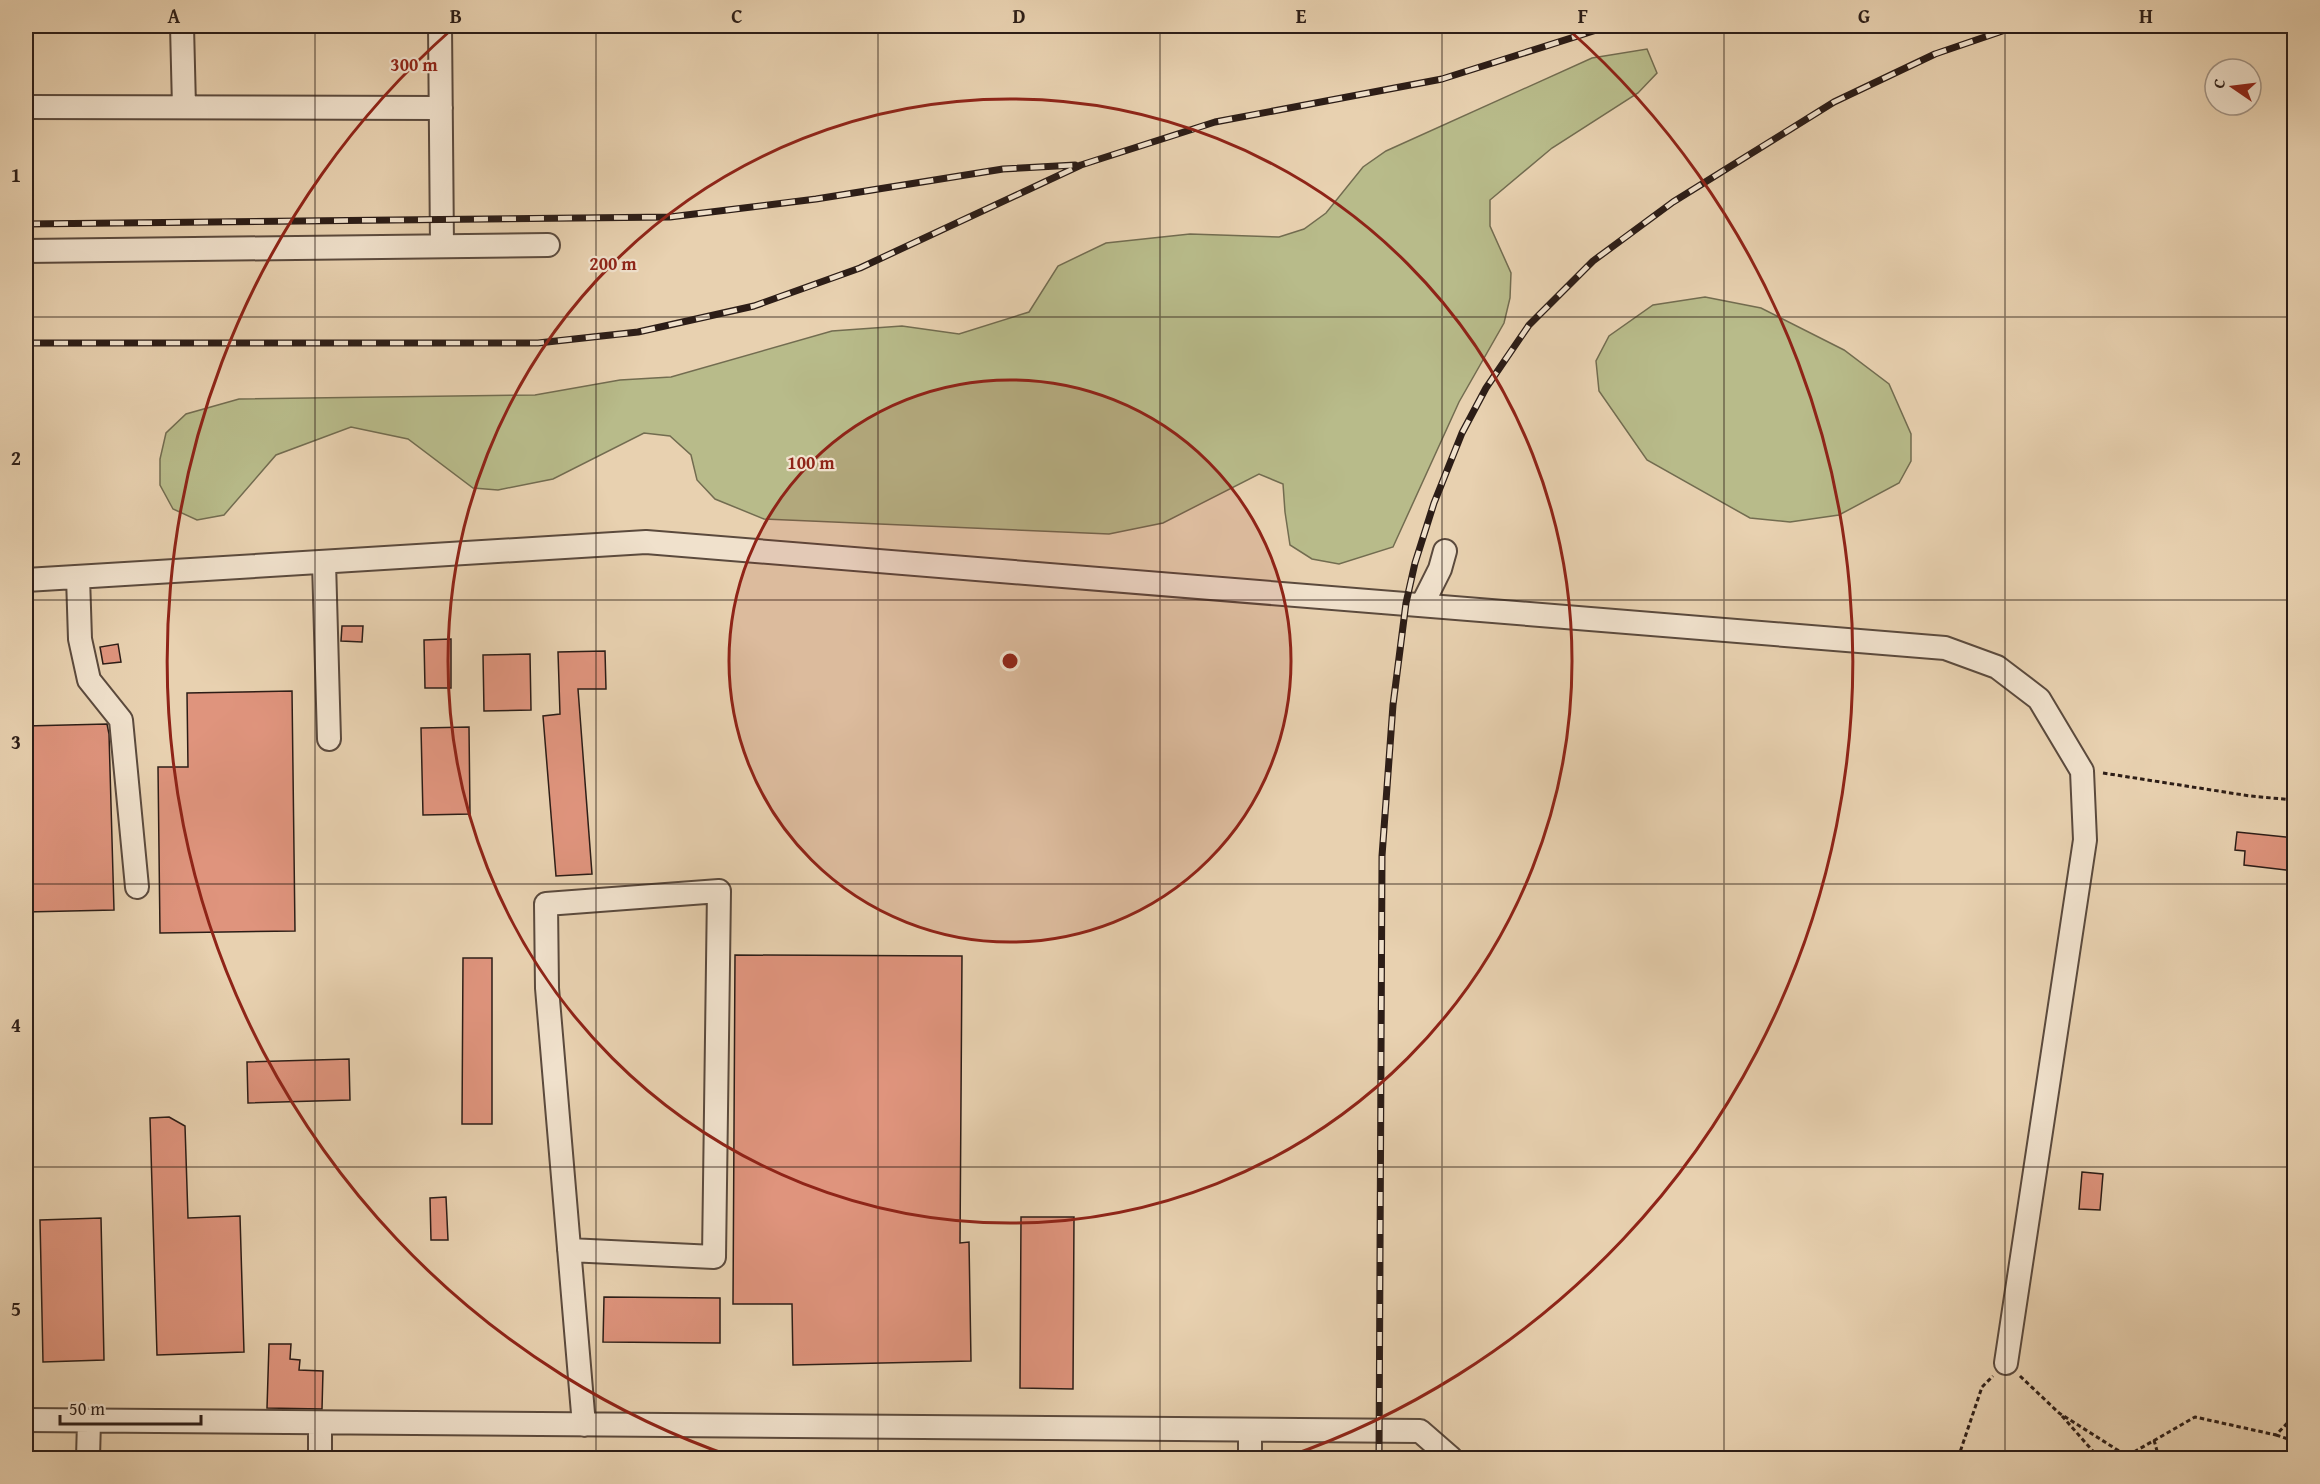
<svg xmlns="http://www.w3.org/2000/svg" width="2320" height="1484" font-family="'Gentium Book Plus',serif">
	<rect width="100%" height="100%" fill="#e8d1b0"/>
	<filter id="stains"><feTurbulence type="fractalNoise" baseFrequency=".00333" numOctaves="4"/><feColorMatrix values="0 0 0 0 .2 0 0 0 0 .09 0 0 0 0 .02 0 0 0 .5 -.17"/></filter>
	<radialGradient id="worn" r=".72"><stop offset=".6" stop-color="#630" stop-opacity="0"/><stop offset="1" stop-color="#630" stop-opacity=".3"/></radialGradient>
	<path fill="#b8bb8a" stroke="#726c50" stroke-width="1.5" d="M1647,49l10,24 -19,20 -86,55 -62,52v26l21,47 -1,25 -6,25 -45,79 -66,145 -54,17 -27,-5 -22,-14 -5,-33 -2,-28 -24,-10 -96,49 -54,11 -345,-15 -49,-20 -18,-19 -6,-25 -21,-19 -26,-3 -91,46 -55,11 -25,-2 -65,-49 -57,-12 -75,28 -52,60 -27,5 -24,-11 -13,-24v-26l6,-26 20,-19 53,-15 296,-4 85,-15 51,-3 161,-46 70,-5 57,8 70,-22 29,-46 48,-23 84,-9 89,3 25,-8 22,-16 37,-46 23,-16 206,-93z
		M1705,297l56,11 83,42 45,34 22,50v27l-12,22 -60,32 -49,7 -40,-4 -103,-58 -48,-69 -3,-30 13,-25 44,-31z"/>
	<path fill="#df947d" stroke="#2c1d17" stroke-width="1.5" d="M342,626h21l-1,16 -21,-1z
		M451,639v49h-26l-1,-48z
		M118,644l3,18 -18,2 -3,-17z
		M605,651l1,38h-28l14,185 -36,2 -13,-160 17,-2 -2,-62z
		M530,654l1,56 -47,1 -1,-56z
		M292,691l3,240 -135,2 -2,-166h30l-1,-74z
		M107,724l2,10 5,176 -88,2v-186z
		M469,727l1,87 -47,1 -2,-87z
		M2237,832l58,6v33l-51,-6 1,-14 -10,-1z
		M735,955l227,1 -2,287 9,-1 2,119 -178,4 -1,-61h-59z
		M463,958h29v166h-30z
		M349,1059l1,41 -102,3 -1,-41z
		M169,1117l16,9 3,92 52,-2 4,136 -87,3 -7,-237z
		M2082,1172l21,2 -3,36 -21,-1z
		M446,1197l2,43h-17l-1,-42z
		M1021,1217h53l-1,172 -53,-1z
		M101,1218l3,142 -61,2 -3,-142z
		M604,1297l116,1v45l-117,-1z
		M269,1344h22l-1,15 10,1 -1,10 24,1 -1,38 -55,-1z"/>
	<g fill="none" stroke-linecap="round" stroke-linejoin="round">
		<defs>
			<path id="minor" d="M182,26l2,81
				M440,26l2,220
				M26,107l415,1
				M26,251l522,-6
				M324,562l5,177
				M78,577l2,62 9,41 32,40 16,167
				M26,580l620,-38 1299,106 52,19 42,32 43,72 3,69 -79,523
				M1422,605l18,-36 5,-18
				M569,1250l145,7 5,-366 -173,13 1,84 37,437
				M26,1420l1394,11 31,27
				M88,1458l1,-37
				M320,1458v-35
				M1250,1458v-28"/>
		</defs>
		<use href="#minor" stroke="#5b4a3d" stroke-width="26"/>
		<path stroke="#2c1d17" stroke-width="3" stroke-dasharray="4.5 3" stroke-linecap="butt" d="M2103,773l147,23 44,4
			M2020,1376l39,37 68,43 68,-39 81,18 18,-19
			M2062,1416l37,42
			M2276,1435l18,6
			M2154,1440l5,18
			M1958,1458l24,-71 11,-11"/>
		<use href="#minor" stroke="#f0e1cc" stroke-width="22"/>
		<defs>
			<path id="rail" d="M26,224l644,-7 146,-18 187,-30 72,-4
				M26,343h512l100,-11 116,-26 106,-38 221,-103 134,-43 227,-43 167,-53
				M1379,1458l3,-602 11,-151 13,-102 9,-40 19,-60 28,-70 24,-45 43,-63 64,-64 80,-59 161,-100 101,-48 82,-28"/>
		</defs>
		<use href="#rail" stroke="#2c1d17" stroke-width="7"/>
		<use href="#rail" stroke="#f0e1cc" stroke-width="4.5" stroke-dasharray="14" stroke-linecap="butt"/>
	</g>
	<path fill="none" stroke="#2c1d17" stroke-width="1.5" stroke-opacity="0.55" d="M315,26v1432M596,26v1432M878,26v1432M1160,26v1432M1442,26v1432M1724,26v1432M2005,26v1432M26,317h2268M26,600h2268M26,884h2268M26,1167h2268"/>
	<circle cx="1010" cy="661" r="281" fill="#8f2418" fill-opacity=".12"/>
	<g fill="none" stroke="#8f2418" stroke-width="3">
		<circle cx="1010" cy="661" r="281"/>
		<circle cx="1010" cy="661" r="562"/>
		<path d="M736 1458A843 843 0 0 1 451 30M1569 30A843 843 0 0 1 1284 1458"/>
	</g>
	<circle cx="1010" cy="661" r="9" fill="#8f2418" stroke="#f0e1cc" stroke-width="3"/>
	<g font-size="18" text-anchor="middle" font-weight="bold" fill="#8f2418" stroke="#f0e1cc" stroke-width="4.5" stroke-linejoin="round" paint-order="stroke">
		<text x="414" y="71">300 m</text>
		<text x="613" y="270">200 m</text>
		<text x="811" y="469">100 m</text>
	</g>
	<rect width="2320" height="1484" fill="none" stroke="#e8d1b0" stroke-width="66"/>
	<g transform="translate(2233 87) rotate(284)"><circle r="28" fill="#f0e1cc" stroke="#a29384" stroke-width="1.5"/>
	<path d="M0-4.5L10 22L0 15L-10 22Z" fill="#8f2418"/>
	<text y="-9" font-size="16" font-weight="bold" text-anchor="middle" fill="#2c1d17">С</text>
	</g>
	<path d="M60 1415v9h141v-9" fill="none" stroke="#2c1d17" stroke-width="3"/>
	<text x="69" y="1415" font-size="18" fill="#2c1d17" stroke="#f0e1cc" stroke-width="4.5" paint-order="stroke">50 m</text>
	<rect x="33" y="33" width="2254" height="1418" fill="none" stroke="#2c1d17" stroke-width="2"/>
	<g font-size="20" text-anchor="middle" font-weight="bold" fill="#2c1d17">
		<text x="174" y="23">A</text>
		<text x="456" y="23">B</text>
		<text x="737" y="23">C</text>
		<text x="1019" y="23">D</text>
		<text x="1301" y="23">E</text>
		<text x="1583" y="23">F</text>
		<text x="1864" y="23">G</text>
		<text x="2146" y="23">H</text>
		<text x="16" y="182">1</text>
		<text x="16" y="465">2</text>
		<text x="16" y="749">3</text>
		<text x="16" y="1032">4</text>
		<text x="16" y="1316">5</text>
	</g>
	<rect width="100%" height="100%" filter="url(#stains)"/>
	<rect width="100%" height="100%" fill="url(#worn)"/>
</svg>
